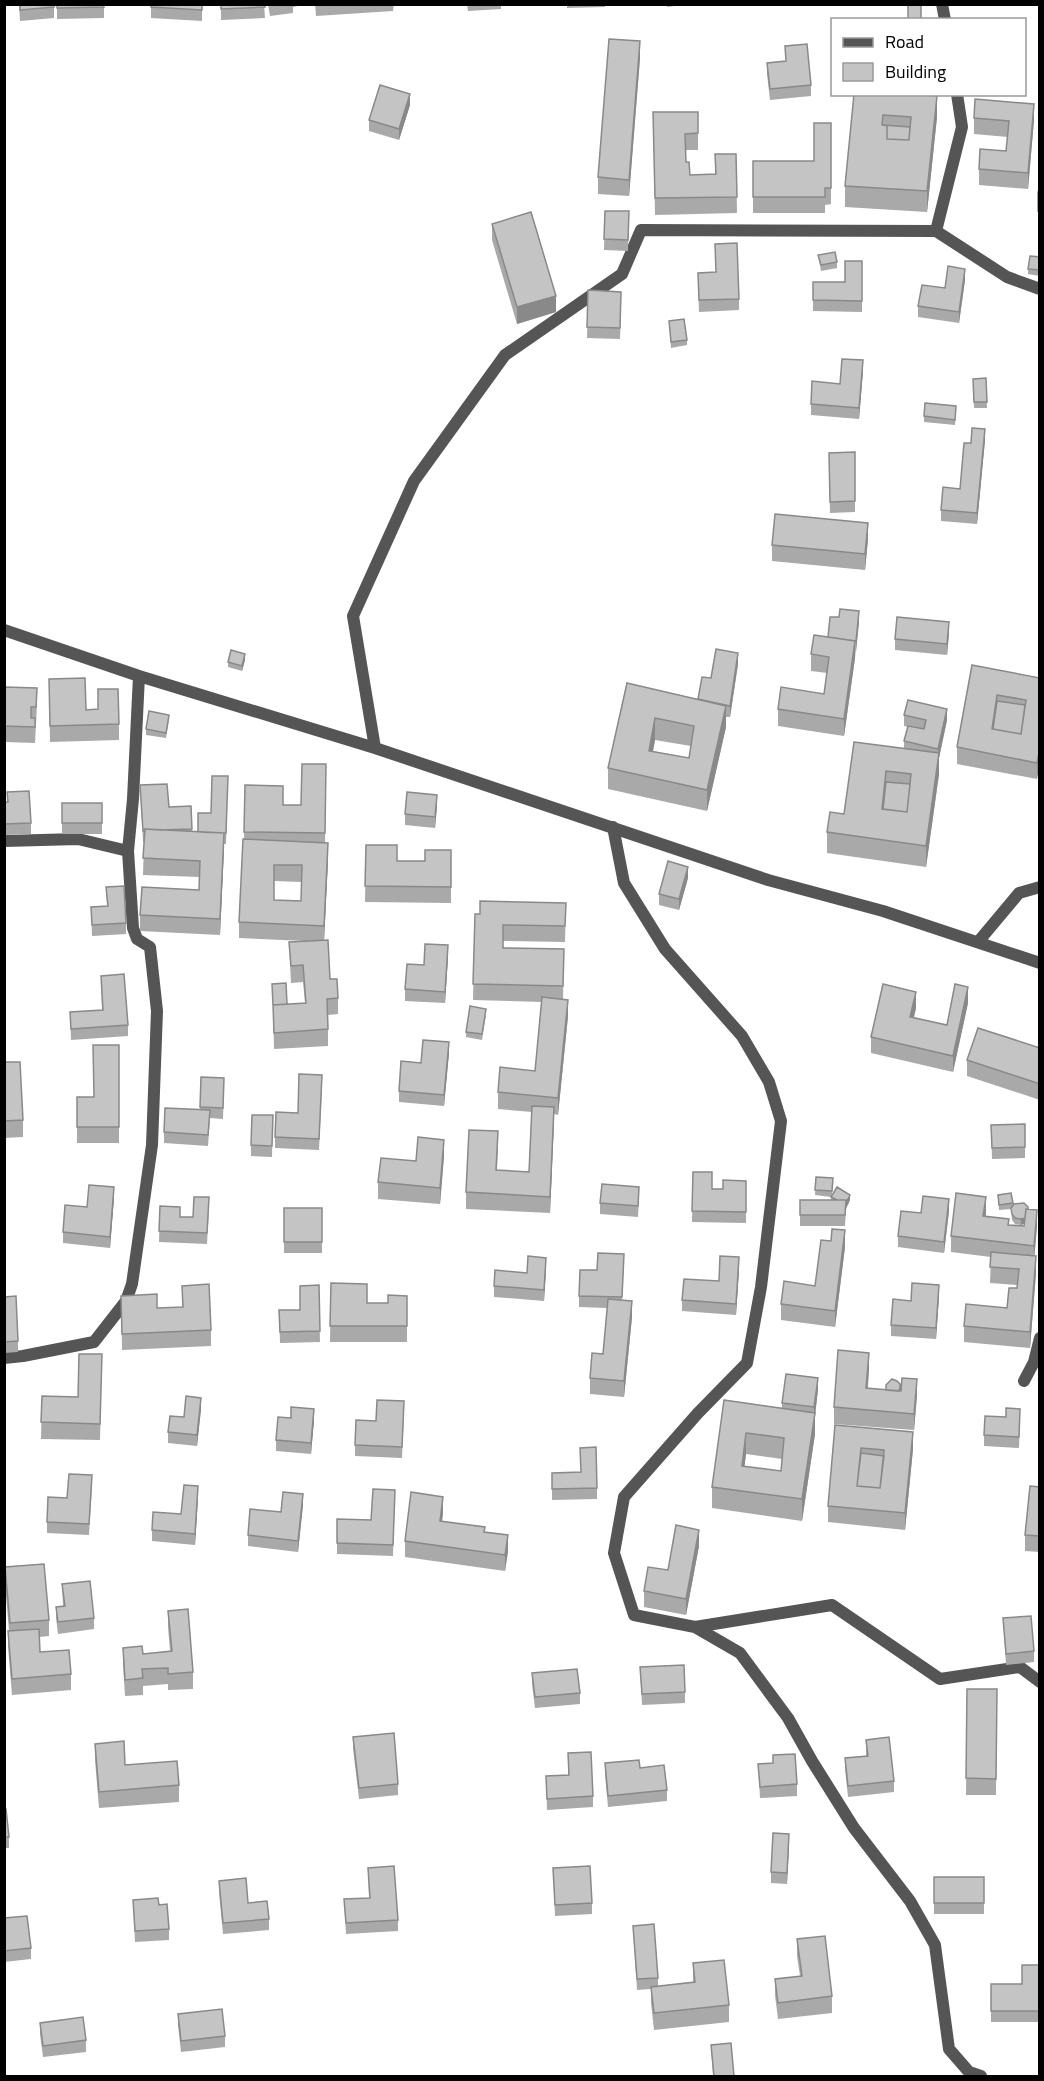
<svg xmlns="http://www.w3.org/2000/svg" width="1044" height="2081" font-family="'Titillium Web',sans-serif">
	<rect width="100%" height="100%" fill="#fff"/>
	<g fill="none" stroke-linecap="round" stroke-linejoin="round">
		<path stroke="#555" stroke-width="12" d="M942,4l3,16
			M936,231l71,46 33,12
			M4,630l135,46 236,72 393,132 115,31 157,52
			M375,748l-22,-132 61,-135 91,-126 117,-81 19,-44 295,1 26,-104 -5,-33
			M613,827l11,56 41,66 77,87 27,46 12,39 -20,166 -14,76 -49,50 -74,84 -10,56 20,62 61,12 45,26 48,65 24,43 42,67 56,73 25,44 14,104 20,23 12,4
			M4,841l74,-2 50,12
			M978,942l41,-49 21,-6
			M4,1358l19,-2 71,-14 32,-41 6,-17 20,-139 5,-134 -7,-64 -13,-8 -4,-11 -5,-77 5,-52 6,-123
			M1024,1381l10,-19 6,-24
			M695,1627l137,-22 108,74 80,-12 20,15"/>
	</g>
	<path fill="#a9a9a9" fill-rule="evenodd" d="M19,4h35v14l-34,3z
		M57,4h47v14l-47,1z
		M151,4h51v17l-51,-3z
		M221,4h43l1,14 -44,2z
		M268,4h30v2l-5,1v6l-23,3z
		M315,4h79l-1,7 -77,5z
		M467,4h34v5l-33,2z
		M567,4h38v3l-38,1z
		M667,4h23l-23,3z
		M727,4h22l-22,2z
		M785,46l26,39v11l-41,4 -3,-26v-11l19,-2z
		M640,58l-11,138 -31,-2v-17z
		M854,94l83,23 -10,95 -82,-5v-21z
		M410,105l-11,35 -30,-9v-11z
		M653,112h45v38h-12v12l4,13 25,-1v-20h21l1,59 -82,2z
		M974,118l60,2 -6,69 -49,-4v-16l27,-18 2,-14 -34,-3z
		M831,123v81l-6,1v8h-72v-52h61z
		M605,211h24l-1,40 -24,-1z
		M492,224l64,88 -39,12 -25,-84z
		M715,244l24,55v11l-40,2 -1,-28 18,-12z
		M818,255l19,7v6l-16,3z
		M1040,257v19l-12,-2v-5z
		M862,261v51l-49,-1v-29h32z
		M965,280l-6,43 -41,-6v-11l27,-18z
		M588,290l33,13 -1,36 -33,-1z
		M669,321l18,19v5l-16,3z
		M863,371l-4,48 -48,-4v-11l29,-20z
		M986,378l1,30h-13l-1,-29z
		M956,412l-1,13 -31,-3v-6z
		M985,440l-8,84 -36,-3v-11l19,-21 11,-46z
		M855,452v60l-25,1 -1,-60z
		M868,539l-3,31 -93,-9v-16z
		M859,622l-4,36 -11,78 -66,-10v-17l46,-15 3,-21 -16,-2v-17l17,-17z
		M949,633l-2,22 -52,-5v-11z
		M245,660l-3,11 -14,-4v-5z
		M738,664l-8,53h-4v10l-19,84 -99,-22v-21l19,-85 71,16 13,-21zM655,740l36,6 -2,12 -36,-7z
		M972,665l68,13 -3,101 -80,-15v-17z
		M49,679l37,31 33,14v16l-69,2z
		M4,687l33,18 -2,38 -31,-1z
		M904,715l43,5 -8,38v16l-13,93 -99,-14v-21l77,-84v-7l4,-14 -4,-1z
		M169,720l-3,18 -20,-3v-6z
		M326,764l-1,79 3,17 -4,80 6,39 8,19v16l-10,1v31l-54,3 -1,-44 32,-2 -2,-21 -12,1 -2,-41 17,-1 -67,-3v-16l5,-83 1,-54 38,20h18zM274,881l28,1 -1,19 -27,-1z
		M228,776l-2,68h-2l-4,91 -80,-4v-16l59,-25 1,-13 -57,-2 1,-33h-1l-3,-57 29,22 22,-1 1,26h6l13,-19z
		M7,792l24,31v11l-27,1v-33h3z
		M62,803h40v31h-40z
		M437,806l-2,22 -30,-3v-11z
		M366,845l31,16h28l26,-11v53l-86,-1z
		M688,878l-9,32 -20,-5v-11z
		M106,887l20,36v11l-34,2 -1,-29 16,-1z
		M566,903l-1,39 -62,-1v7l61,1 -1,50 5,17 -10,99 -4,-1 -4,99 -84,-4v-17l32,-45 -1,23 32,2 3,-60 -34,-3v-17l37,-21 7,-69 -69,-2 2,-86h5z
		M448,957l-3,46 -40,-2v-12l19,-24z
		M101,976l27,49v11l-57,4 -1,-28 32,-2z
		M968,1003l-15,69 -82,-19v-16l45,-29 -2,9 33,8z
		M486,1015l-4,25 -16,-3v-5z
		M119,1045v98h-42v-46h17z
		M1040,1048v52l-73,-24v-16z
		M449,1053l-5,53 -45,-4v-11l22,-28z
		M4,1062l19,58v17l-19,1z
		M201,1077l23,13 -1,29 -13,-1 -2,28 -44,-3v-11l36,-22z
		M322,1086l-3,64 -44,-2v-11z
		M273,1115l-1,42 -21,-1v-11z
		M1025,1124v34l-33,1 -1,-34z
		M444,1156l-4,48 -62,-5v-17z
		M693,1172l19,17h11l23,-8v42l-54,-1z
		M816,1177l17,1 -1,17 18,5 -4,9 -1,17h-45v-26h31v-3l-16,-2z
		M998,1195l15,8v3l15,3 9,17 -3,30 2,17 -6,75 -66,-6v-16l43,-18 10,-20v-3l-27,-2 1,-26 -40,-5v-16l35,-23 -1,4 24,8 15,1v-3l-3,2 -6,-1 -3,-4 -1,-11 -12,1z
		M114,1198l-4,50 -47,-5v-11z
		M639,1198l-1,19 -38,-3v-11z
		M160,1206l20,11h13l16,-9 -2,36 -48,-2z
		M284,1208h38v45h-38z
		M949,1211l-5,42 -46,-6v-11l23,-23z
		M845,1247l-10,80 -54,-7v-16l34,-18z
		M624,1265l-2,35 10,17 -8,80 -34,-3v-16l13,-24 4,-46 -28,-1v-11l18,-26z
		M546,1269l-2,32 -50,-4v-11l33,-13z
		M739,1269l-3,46 -54,-4v-11l37,-19z
		M331,1283l36,20h21l19,-7v46h-77z
		M319,1285l1,57 -40,1 -1,-33h21z
		M182,1286l29,44v16l-89,4 -1,-54 36,12 25,-1z
		M939,1296l-3,43 -45,-3v-11l20,-24z
		M4,1297l14,44v11l-14,1z
		M102,1354l-2,86 -59,-1 1,-43 36,1z
		M869,1369l-1,19 32,3 17,4 -3,35 -80,-6v-17z
		M818,1389l-3,27v18l-13,87 -90,-13v-21l12,-87 58,8v-5zM746,1454l36,5 -1,12 -37,-5z
		M201,1409l-4,37 -29,-3v-11l16,-15z
		M404,1412l-2,46 -47,-2v-11l21,-24z
		M291,1418l23,2 -3,34 -35,-3v-11z
		M1020,1420l-1,28 -35,-2v-11z
		M835,1425l78,24 -8,81 -77,-8v-16z
		M552,1473l45,15v11l-45,1z
		M92,1486l-3,49 -42,-2v-11l20,-24z
		M1040,1487v65l-15,-1v-16z
		M395,1490l-2,66 -56,-2v-35l34,1z
		M198,1497l-3,48 -43,-4v-11l29,-16z
		M303,1505l-5,47 -50,-6v-11l33,-23z
		M443,1513l-1,8 66,30 -3,20 -100,-14v-16z
		M699,1546l-13,69 -42,-8v-16z
		M5,1567l44,53v16l-10,1 1,15 31,22v16l-59,5 -4,-48v-16h1l-4,-47z
		M62,1584l32,34v11l-36,5 -2,-16v-11l7,-1z
		M168,1611l25,61v17l-25,1v-6l-25,2v9l-18,1 -2,-32v-16l20,6 27,-3 -2,-24z
		M1003,1618l31,33v11l-28,3z
		M640,1667l45,25v11l-43,2z
		M532,1673l48,20v11l-45,4 -3,-24z
		M967,1689h30l-1,106h-30z
		M353,1737l45,47v11l-39,4 -6,-51z
		M866,1740l28,41v11l-46,5 -3,-28v-11l21,-2z
		M95,1744l30,21 54,20v17l-80,6 -4,-48z
		M568,1753l25,43v11l-46,3 -1,-34 22,-1z
		M605,1763l35,5 27,22v11l-59,6 -3,-33z
		M758,1764l39,20v12l-37,2z
		M4,1809l5,28v11h-5z
		M789,1845l-2,39 -16,-1v-11z
		M368,1868l30,52v11l-52,3 -2,-35 25,-1z
		M553,1868l39,35v11l-37,2z
		M934,1877h50v37h-50z
		M219,1881l50,38v11l-46,4 -4,-42z
		M133,1900l26,5 10,24v11l-34,2z
		M4,1918l27,30v11l-27,3z
		M633,1926l25,52v8l35,-3v-20l36,42v17l-75,8 -3,-27v-14l-14,1z
		M797,1939l35,57v17l-54,6 -3,-24v-16l25,-3 -3,-20z
		M1040,1965v57h-49v-38h31z
		M178,2014l47,22v11l-44,5 -3,-27z
		M40,2023l46,17v12l-43,5 -3,-23z
		M711,2045l23,31h-21z"/>
	<path fill="#898989" d="M640,41v17l-11,138v-16z
		M410,94v11l-11,35v-11z
		M937,96v21l-10,95v-21z
		M1034,104v16l-6,69v-16z
		M965,269v11l-6,43v-11z
		M556,296v16l-39,12v-17z
		M863,360v11l-4,48v-11z
		M985,429v11l-8,84v-11z
		M868,523v16l-3,31v-16z
		M859,611v11l-3,30v-11z
		M949,622v11l-2,22v-11z
		M855,641v17l-11,78v-17z
		M738,653v11l-8,53v-11z
		M245,654v6l-3,11v-5z
		M726,706v21l-19,84v-21z
		M947,709v11l-8,38v16l-13,93v-21l12,-89v-8z
		M655,718v22l-6,32v-21z
		M1040,747v16l-3,16v-16z
		M437,795v11l-2,22v-11z
		M224,833v17l-4,85v-16z
		M328,843v17l-4,82v-16z
		M688,867v11l-9,32v-11z
		M448,945v12l-3,46v-11z
		M968,987v16l-15,69v-16z
		M916,992v16l-6,25v-16z
		M568,1000v16l-10,99v-17z
		M449,1042v11l-5,53v-11z
		M554,1107v16l-4,90v-16z
		M444,1140v16l-4,48v-16z
		M114,1187v11l-4,50v-11z
		M850,1195v5l-5,10v-5z
		M986,1197v16l-3,20v-17z
		M949,1199v12l-5,42v-11z
		M1037,1210v16l-3,36v-16z
		M1026,1217v6l-5,2v-6z
		M845,1230v17l-10,80v-16z
		M1036,1256v17l-6,75v-16z
		M739,1257v12l-3,46v-11z
		M546,1258v11l-2,32v-11z
		M939,1285v11l-3,43v-11z
		M632,1301v16l-8,80v-16z
		M869,1353v16l-3,35v-16z
		M818,1378v11l-3,27v18l-13,87v-22l12,-83v-9z
		M917,1379v16l-3,35v-16z
		M201,1398v11l-4,37v-11z
		M314,1409v11l-3,34v-11z
		M913,1432v17l-8,81v-17z
		M746,1433v21l-4,33v-21z
		M198,1486v11l-3,48v-11z
		M303,1494v11l-5,47v-11z
		M443,1497v16l-3,24v-16z
		M699,1530v16l-13,69v-16z
		M508,1535v16l-3,20v-16z
		M789,1834v11l-2,39v-11z"/>
	<path fill="#c4c4c4" stroke="#898989" stroke-width="1.5" fill-rule="evenodd" d="M20,4h34v3l-34,3z
		M57,4h47v3l-47,1z
		M151,4h51v6l-51,-3z
		M221,4h43l1,3 -44,2z
		M908,4h13v16h-22l9,-1z
		M609,39l31,2 -11,139 -31,-3z
		M807,44l4,41 -41,4 -3,-26 19,-2 -1,-15z
		M380,85l30,9 -11,35 -30,-9z
		M854,94h73l10,2 -10,95 -82,-5zM883,115l28,2 -2,23 -22,-1v-13l-5,-1z
		M975,99l59,5 -6,69 -49,-4 1,-20 26,2 3,-30 -35,-3z
		M653,112h45v21l-13,1 1,28h3l1,13 26,-1 -1,-20h21l1,43 -82,1z
		M814,123h17v65h-6v9h-72v-36h61z
		M883,125l27,2 -1,13 -22,-1v-13z
		M1038,192h2v19h-2z
		M605,211h24l-1,29 -24,-1z
		M531,212l25,84 -39,11 -25,-83z
		M737,243l2,56 -40,1 -1,-27 18,-1 -1,-28z
		M835,252l2,10 -16,3 -3,-10z
		M1030,256l10,1v13l-12,-1z
		M845,261h17v40l-49,-1v-18h32z
		M948,266l17,3 -6,43 -41,-6 4,-21 23,3z
		M588,290l33,2 -1,36 -33,-1z
		M684,319l3,21 -16,2 -2,-21z
		M842,359l21,1 -4,48 -48,-4 1,-23 28,3z
		M986,378l1,24h-13l-1,-23z
		M925,403l31,3 -1,14 -31,-4z
		M972,428l13,1 -8,84 -36,-3 2,-23 17,2 4,-46h7z
		M855,452v49l-25,1 -1,-49z
		M775,514l93,9 -3,31 -93,-9z
		M840,609l19,2 -3,30 -28,-4 2,-20h9z
		M897,617l52,5 -2,22 -52,-5z
		M814,635l41,6 -11,78 -66,-10 3,-22 43,7 5,-37 -18,-3z
		M716,649l22,4 -8,53 -32,-7 4,-22 9,1z
		M231,650l14,4 -3,12 -14,-4z
		M972,665l68,13v69l-3,16 -80,-16zM997,695l29,5 -5,34 -29,-5z
		M85,678l1,32 12,-1v-20h20l1,35 -69,2 -1,-47z
		M627,683l99,23 -19,84 -99,-22zM655,718l39,8 -5,32 -40,-7z
		M4,687l33,1 -1,19h-5v11h4v9l-31,-1z
		M908,700l39,9 -9,40 -34,-8 4,-15 16,3 2,-9 -22,-5z
		M997,701l28,4 -4,29 -28,-5z
		M149,711l20,4 -3,18 -20,-4z
		M854,742l85,11 -13,93 -99,-14 3,-20 14,2zM886,771l25,3 -4,38 -25,-3z
		M302,764h24l-1,69 -81,-1 1,-47 38,1v19h18z
		M212,776h16l-2,57 -28,-1v-19h13z
		M886,782l24,2 -3,28 -24,-3z
		M167,784l2,23 22,-1 1,23 -32,1 -15,-1v2h-2l-3,-46z
		M29,791l2,32 -27,1v-22h4l-1,-10z
		M407,792l30,3 -2,22 -30,-3z
		M62,803h40v20h-40z
		M145,829l79,4 -4,86 -80,-4 2,-28 57,3 1,-29 -57,-3z
		M243,839l85,4 -4,83 -85,-4zM274,865h28l-1,36 -27,-1z
		M366,845h31v16h28v-11h26v37l-86,-1z
		M668,861l20,6 -9,32 -20,-5z
		M124,886l2,37 -34,2 -1,-18 17,-1 -2,-19z
		M480,901l86,2 -1,23 -62,-1v23l61,1 -1,37 -90,-2 2,-70h5z
		M328,940l2,39h7l1,19 -11,1 1,30 -54,4 -1,-28 33,-2 -3,-38 -12,1 -2,-24z
		M425,944l23,1 -3,47 -40,-3 2,-25 17,1z
		M124,974l4,51 -57,4 -1,-17 33,-2 -2,-34z
		M286,983l1,21 -14,1 -1,-21z
		M883,984l33,8 -6,25 37,8 8,-41 13,3 -15,69 -82,-19z
		M542,997l26,3 -10,98 -60,-6 2,-25 35,4z
		M470,1006l16,3 -4,25 -16,-2z
		M978,1028l62,20v36l-73,-24z
		M423,1040l26,2 -5,53 -45,-4 2,-30 20,2z
		M93,1045h26v82h-42v-30h17z
		M4,1062h16l3,58 -19,1z
		M299,1074l23,1 -3,64 -44,-2 1,-25 22,1z
		M201,1077l23,1 -1,30 -23,-1z
		M532,1106l22,1 -4,90 -84,-5 3,-62 29,1 -2,39 33,2z
		M165,1108l45,2 -2,25 -44,-3z
		M252,1115h21l-1,31 -21,-1z
		M1025,1124v23l-33,1 -1,-23z
		M418,1137l26,3 -4,48 -62,-6 3,-24 35,3z
		M693,1172h19v17h11v-9l23,1v31l-54,-1z
		M816,1177l17,1 -1,13 -17,-1z
		M602,1184l37,3 -1,19 -38,-3z
		M89,1185l25,2 -4,50 -47,-5 2,-27 22,2z
		M837,1187l13,8 -4,8v-3h-9l-6,-3z
		M956,1193l30,4 -3,19 26,3 -1,6 16,1 2,-17 11,1 -3,36 -83,-10z
		M1011,1193l2,10 -14,2 -1,-10z
		M923,1196l26,3 -5,43 -46,-6 3,-25 20,2z
		M194,1197h15l-2,36 -48,-2 1,-25 20,1v10h13z
		M800,1200h46l-1,15h-45z
		M1024,1203l4,4v2h-2l-1,9 -4,1 -6,-1 -3,-4 -1,-6 3,-4z
		M284,1208h38v34h-38z
		M832,1229l13,1 -10,81 -54,-7 3,-23 31,5 6,-46 10,1z
		M991,1252l45,4 -6,76 -66,-6 2,-22 41,4 2,-20h8l2,-19 -29,-2z
		M598,1253l26,1 -2,43 -43,-1 1,-26h17z
		M528,1256l18,2 -2,32 -50,-4 1,-16 32,3z
		M720,1256l19,1 -3,47 -54,-4 2,-21 35,2z
		M331,1283l36,1v19h21v-8l19,1v30h-77z
		M912,1283l27,2 -3,43 -45,-3 2,-26 18,2z
		M209,1284l2,46 -89,4 -1,-38 36,-2v14l26,-1 -1,-21z
		M319,1285l1,46 -40,1 -1,-22h21v-24z
		M16,1296l2,45 -14,1v-45z
		M608,1299l24,2 -8,80 -34,-3 2,-25 11,1z
		M838,1350l31,3 -3,35 35,3 1,-13 15,1 -3,35 -80,-7z
		M79,1354h23l-2,70 -59,-2 1,-26 36,1z
		M786,1374l32,4 -4,29 -32,-4z
		M892,1379l5,2 3,3v5l-3,2 -11,-1v-5z
		M186,1396l15,2 -4,37 -29,-3 2,-16 14,1z
		M377,1400l27,1 -2,46 -47,-2 1,-25 20,1z
		M724,1400l91,13 -13,86 -90,-12zM746,1433l38,5 -3,33 -39,-5z
		M291,1407l23,2 -3,34 -35,-3 2,-23 13,1z
		M1006,1408l14,1 -1,28 -35,-2 1,-19 21,1z
		M835,1425l78,7 -8,81 -77,-7zM861,1448l23,2 -4,38 -23,-2z
		M596,1447l1,41 -45,1v-16l29,-1 -1,-24z
		M861,1453l23,3 -4,32 -23,-2z
		M69,1474l23,1 -3,49 -42,-2 1,-25 19,1z
		M184,1485l14,1 -3,48 -43,-4 1,-18 28,2z
		M1030,1486l10,1v49l-15,-1z
		M373,1489l22,1 -2,55 -56,-2v-24l34,1z
		M283,1492l20,2 -5,47 -50,-6 2,-26 31,3z
		M411,1492l32,5 -3,24 45,6 -1,5 24,3 -3,20 -100,-14z
		M676,1525l23,5 -13,69 -42,-8 4,-24 20,3z
		M44,1564l5,56 -39,3 -5,-56z
		M90,1581l4,37 -36,4 -2,-15 9,-1 -3,-22z
		M188,1609l5,63 -25,2v-6l-26,1 1,9 -18,2 -2,-32 19,-2 1,8 29,-3 -4,-40z
		M1031,1616l3,35 -28,3 -3,-36z
		M39,1629l1,23 29,-2 2,24 -59,5 -4,-48z
		M684,1665l1,27 -43,2 -2,-27z
		M577,1669l3,24 -45,4 -3,-24z
		M967,1689h30l-1,90 -30,-1z
		M394,1733l4,51 -39,4 -6,-51z
		M889,1737l5,44 -46,5 -3,-28 23,-2 -2,-16z
		M124,1741l1,24 52,-4 2,24 -80,7 -4,-48z
		M591,1752l2,44 -46,3 -1,-23 23,-1 -1,-22z
		M795,1754l2,30 -37,3 -2,-23 15,-1v-8z
		M639,1760l1,8 24,-3 3,25 -59,6 -3,-33z
		M4,1809h2l3,28h-5z
		M773,1833l16,1 -2,39 -16,-1z
		M394,1866l4,54 -52,3 -2,-24 26,-1 -2,-30z
		M590,1866l2,37 -37,2 -2,-37z
		M934,1877h50v26h-50z
		M246,1878l2,25 19,-2 2,18 -46,4 -4,-42z
		M158,1898l1,7 8,-1 2,25 -34,2 -2,-31z
		M27,1916l4,32 -27,3v-33z
		M654,1924l4,54 -21,1 -4,-53z
		M825,1936l7,60 -54,7 -3,-24 27,-3 -5,-37z
		M724,1960l5,45 -75,8 -3,-26 44,-5 -2,-19z
		M1022,1965h18v46h-49v-27h31z
		M222,2009l3,27 -44,5 -3,-27z
		M83,2017l3,23 -43,6 -3,-23z
		M731,2043l3,33h-20l-3,-31z"/>
	<rect width="1044" height="2081" fill="none" stroke="#000000" stroke-width="12"/>
	<rect x="831" y="18" width="195" height="78" fill="#ffffff" stroke="#999999" stroke-width="1.5"/>
	<rect x="843" y="38" width="30" height="9" fill="#555555" stroke="#999999" stroke-width="1.5"/>
	<text x="885" y="48" font-size="18" fill="#000000">Road</text>
	<rect x="843" y="63" width="30" height="18" fill="#c4c4c4" stroke="#999999" stroke-width="1.5"/>
	<text x="885" y="78" font-size="18" fill="#000000">Building</text>
</svg>
